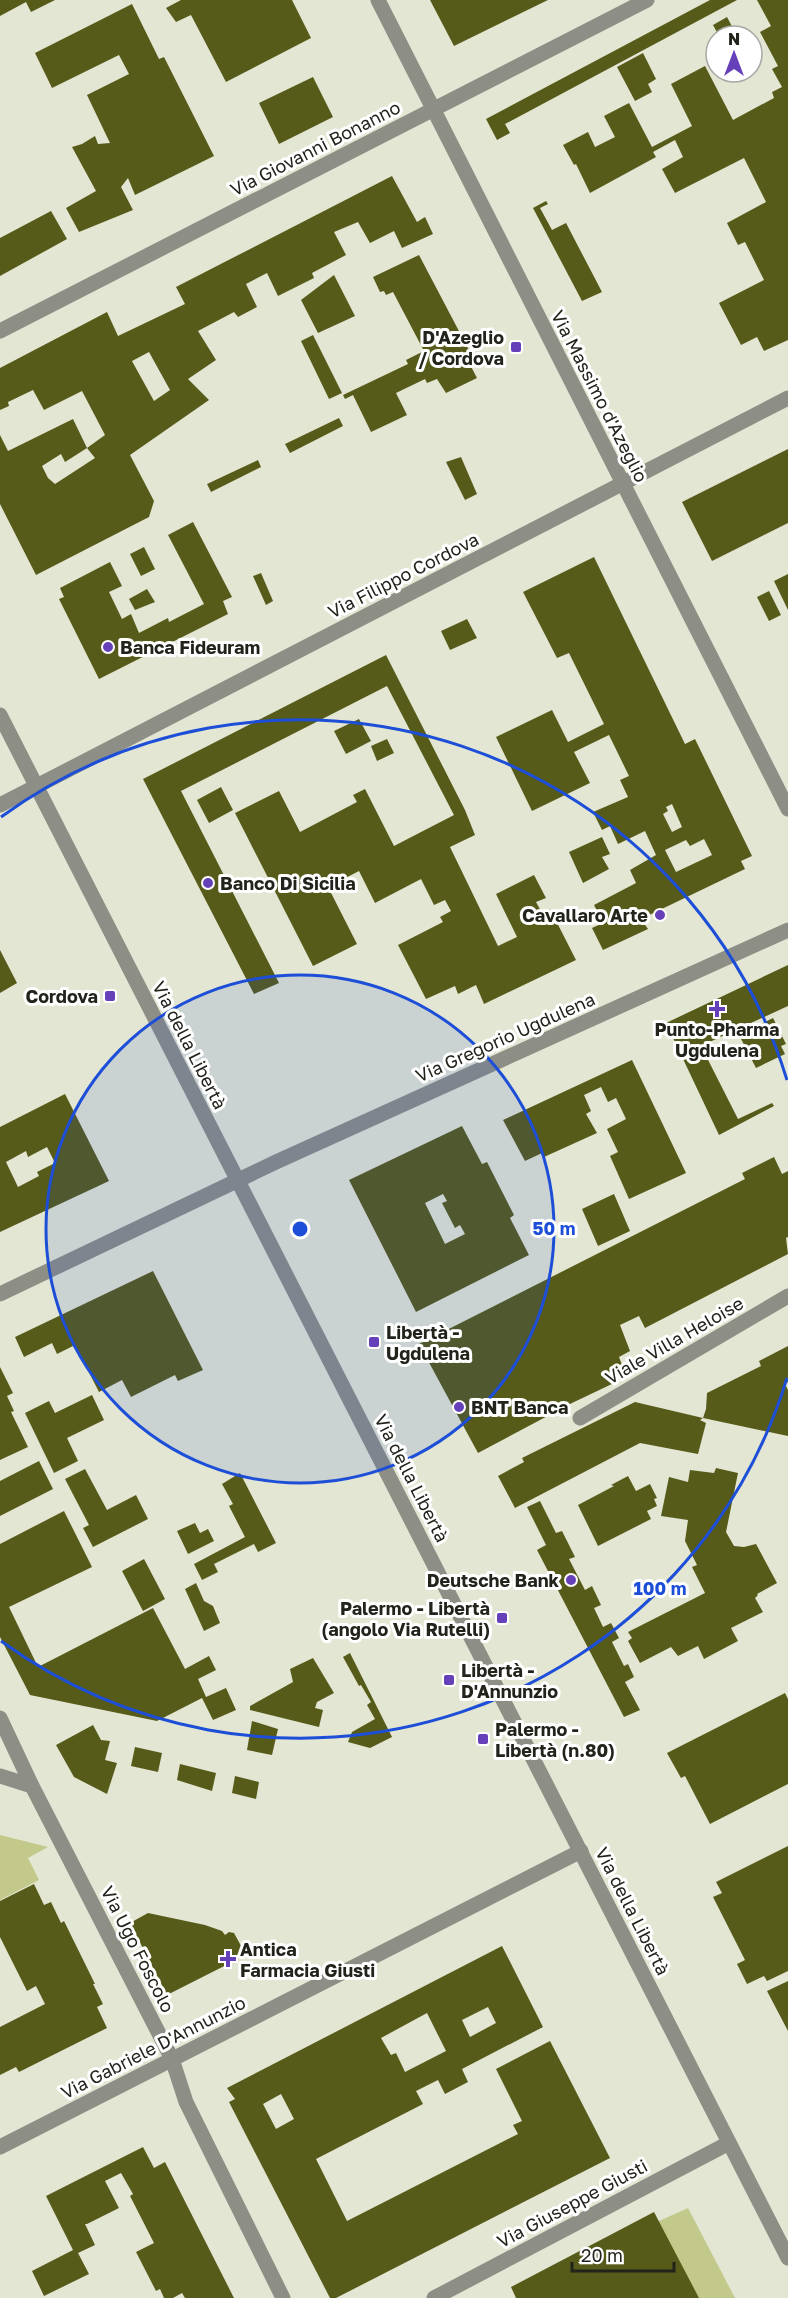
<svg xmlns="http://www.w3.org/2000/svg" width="788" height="2298" font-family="'Golos Text',sans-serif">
	<rect width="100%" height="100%" fill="#e3e6d2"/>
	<path fill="#c2c98b" d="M0,1835l48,12 -20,11 11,22 -39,20z
		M688,2208l47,90h-50l-37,-72z"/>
	<path fill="#575b1a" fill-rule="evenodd" d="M0,0h55l-24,12 -5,-10 -26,14z
		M181,0h111l19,38 -85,44 -35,-67 -15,7 -10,-14z
		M430,0h118l-94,46z
		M710,0h27l-232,124 5,9 -13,7 -11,-21z
		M757,0h31v340l-24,11 -7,-14 -16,8 -22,-42 45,-23 -19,-38 -7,3 -11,-22 39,-21 -22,-44 -69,35 -13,-24 21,-12 -8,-17 -22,12 3,5 -66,36 -14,-29 -2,1 -11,-20 25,-13 7,15 20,-10 -11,-21 25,-13 23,44 40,-21 -21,-42 34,-18 28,54 41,-22 -2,-6 10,-5 -10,-18 6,-3 -18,-34 11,-6z
		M132,4l27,55 5,-2 50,99 -79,39 -7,-17 -7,9 12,23 -54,22 -13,-24 30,-17 -24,-44 10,-3 13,-8 3,8 12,-1 -23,-48 42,-21 -10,-19 -67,33 -17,-35z
		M727,17l10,19h-18l-6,-11z
		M643,53l13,26 -8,5 4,8 -17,9 -18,-34z
		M313,77l20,40 -54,27 -20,-41z
		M392,176l25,46 8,-5 8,17 -31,14 -8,-17 -24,12 -12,-21 -24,10 12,23 -34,18 2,5 -36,18 -11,-23 -21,11 11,23 -19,10 -4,-5 -36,19 18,29 -28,19 21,21 -79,55 24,46 -5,16 -113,58 -36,-71v-69l8,16 65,-32 14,29 18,-13 -23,-44 -38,19 -11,-20 -25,12 1,4 -9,4v-42l107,-56 11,24 67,-32 -9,-17zM149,352l21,38 -16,11 -22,-40zM87,448l8,10 -40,26 -7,-6 -6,-12 19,-12 4,8z
		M546,201l2,3 -8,4 12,22 14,-7 36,69 -20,9 -49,-93z
		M51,211l16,28 -67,37v-38z
		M419,255l52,99 -5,3 11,21 -31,15 -9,-14 -10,4 -2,-4 -29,14 11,22 -36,17 -18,-37 -8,4 -2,-4 65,-31 -2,-4 18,-9 -31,-59 -7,3 -2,-4 -4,1 -7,-15z
		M334,275l21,41 -37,17 -17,-33z
		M313,335l29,58 -13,6 -28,-58z
		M339,418l4,8 -53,27 -5,-9z
		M788,449v74l-76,38 -30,-59z
		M461,457l16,37 -12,6 -19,-38z
		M258,460l3,7 -50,25 -4,-8z
		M193,522l39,75 -9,4 5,13 -129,65 -40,-80 5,-2 -4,-9 50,-26 12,24 -13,6 13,27 9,-5 8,19 29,-15 1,4 35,-18 -36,-69z
		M144,547l11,22 -14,7 -11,-22z
		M594,557l91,187 10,-5 57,117 -11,5 4,8 -104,50 7,10 -45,21 -11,-22 11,-5 -9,-18 42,-22 -6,-13 26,-15 -11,-24 -27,13 -8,-18 -8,4 -9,-18 35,-15 -8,-17 9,-4 -20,-41 -35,17 16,31 -58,28 -36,-74 56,-27 16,32 36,-18 -35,-71 -12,5 -34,-66zM672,804l10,23 -10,5 -9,-18 5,-3 -2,-4zM704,839l8,16 -36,17 -11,-22 21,-10 4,6z
		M261,573l12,28 -7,4 -13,-29z
		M788,574v36l-14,-29z
		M147,589l8,13 -20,8 -6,-11z
		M769,591l12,24 -12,6 -12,-24z
		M467,619l10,19 -27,12 -9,-19z
		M386,655l79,155 10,25 -25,12 48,99 19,-9 -21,-43 38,-19 12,23 -10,4 6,11 8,-4 26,51 -92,44 -8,-19 -18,9 -3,-8 -29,13 -28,-54 45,-23 -3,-5 11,-6 -6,-11 -11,5 -13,-26 -46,24 -16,-32 -31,16 29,57 -44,22 -78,-153 44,-22 21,41 57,-30 -4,-7 12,-6 29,57 60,-31 -67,-129 -206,105 98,192 -25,11 -111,-215z
		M359,719l12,22 -25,13 -12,-23z
		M387,739l7,14 -17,8 -6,-15z
		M221,787l12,23 -24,13 -12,-23z
		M602,837l8,17 -8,3 7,12 -26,14 -14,-31z
		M0,950l17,33 -17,10z
		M788,965v41l-87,40 37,73 34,-16 2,3 -55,29 -53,-112z
		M773,1018l13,26 -5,2 4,8 -29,14 -17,-33z
		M632,1060l54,113 -57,26 -19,-43 8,-4 -11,-23 19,-10 -10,-21 -8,4 -7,-15 -17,8 7,16 -5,3 11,19 -53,24 -2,-4 -17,8 -22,-41z
		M65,1094l44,87 -109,51v-105zM47,1147l8,16 -18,9 2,4 -21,11 -12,-25 20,-11 2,6z
		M462,1126l20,38 5,-2 27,53 -4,3 19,37 -113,57 -67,-132zM443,1194l4,7 -5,2 13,25 5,-3 5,9 -20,10 -20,-41z
		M774,1157l8,17 6,-3v66l-2,1 2,16 -143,74 -6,-12 -19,9 10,26 -11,6 5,13 -14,6 4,7 -42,20 -94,50 -59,-109 326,-165 -3,-6z
		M614,1194l16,37 -32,15 -16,-37z
		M153,1271l50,99 -25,11 -3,-6 -44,22 -9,-17 -23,12 -24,-47 -18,9 -5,-11 -28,14 -9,-20z
		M788,1346v36l-3,2 3,6v46l-85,-18 3,-9 1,-16 54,-27 -2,-5z
		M0,1367l13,26 -6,3 7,15 -3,1 17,35 -28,13z
		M92,1395l12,25 -37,18 11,23 -24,12 -29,-60 24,-12 6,12z
		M635,1402l68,16 -3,2 6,3 -8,31 -58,-11 -125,65 -17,-32 26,-14 -2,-4z
		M39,1461l14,28 -53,27v-35z
		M716,1468l22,5 -12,59 8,14 10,1 12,-3 21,39 -20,11 1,1 -3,3 8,14 -32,16 7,13 -34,18 -6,-13 -20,10 -7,-9 -31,16 -12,-22 4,-3 -4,-6 77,-39 -13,-26 5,-2 -12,-24 3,-21 -27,-4 8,-39 19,5 2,-12 24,3z
		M85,1469l22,41 29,-15 12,24 -55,28 -10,-19 6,-3 -24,-46z
		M240,1473l36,70 -18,9 -4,-8 -40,20 4,8 -16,8 -8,-16 51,-27 -16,-31 4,-2 -11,-20z
		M628,1476l8,15 14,-7 7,14 -3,1 3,7 -10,5 4,8 -53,27 -20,-41 36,-19 -3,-1z
		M540,1501l16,32 6,-2 13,26 -6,2 16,31 7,-4 9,19 -7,3 9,19 8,-4 8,15 -7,4 12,24 4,-2 6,13 -9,5 15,28 -16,7 -87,-167 9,-5 -19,-38z
		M64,1511l28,56 -83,40 29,60 115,-59 32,61 24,-13 7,14 -18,9 8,18 20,-9 10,22 -23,10 -11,-22 -45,23 -127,-26 -30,-58v-93z
		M195,1523l5,10 8,-4 6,12 -26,13 -11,-23z
		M144,1559l21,40 -22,12 -21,-40z
		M196,1583l8,18 9,5 7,17 -16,8 -19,-42z
		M350,1653l42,84 -22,11 -22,-6 4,-10 23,-13 -8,-14 4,-3 -10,-17 -2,1 -16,-29z
		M313,1658l21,35 -17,9 -2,6 8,2 -4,17 -69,-17v-4l43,-24 -3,-13z
		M785,1693l3,6v85l-78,40 -25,-48 -4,2 -14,-25z
		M252,1721l26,8 -6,26 -25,-5z
		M93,1725l8,15 9,1 -5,19 12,3 -10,31 -33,-17 -18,-32z
		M135,1747l27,6 -4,19 -27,-6z
		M180,1764l36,9 -4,18 -35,-11z
		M235,1776l24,6 -3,17 -24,-6z
		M788,1846v125l-21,10 -3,-5 -17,8 -10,-20 8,-4 -32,-63 9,-4 -6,-11z
		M34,1884l10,21 7,-3 10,21 3,-2 31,63h-2l10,20 -6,3 10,21 -88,44 -3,-5 -16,8v-48l45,-23 -9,-18 -9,5 -27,-54v-36z
		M148,1913l57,12 17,6 3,4 4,-3 5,1 12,22 -79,40 -37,-72z
		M502,1946l41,81 -81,42 6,13 -23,12 -7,-14 -22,11 7,13 -107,55 31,62 171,-87 -5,-9 9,-4 -26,-52 54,-28 60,117 -274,140h-6l-101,-196 6,-3 -8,-11zM488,2007l8,16 -26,14 -8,-17zM427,2013l19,38 -41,21 -9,-19 -5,2 -10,-17zM281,2094l13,25 -18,10 -13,-25z
		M788,1981v50l-21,-40z
		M143,2147l11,21 11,-6 69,136h-49l-3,-5 -9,5h-9l-4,-9 -4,2 -20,-39 18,-9 -24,-47 3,-2 -12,-21 -16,8 14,27 -32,16h-2l10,21 -17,8 11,21 -45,22 -12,-25 41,-21 -27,-54z
		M654,2212l45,86h-183l-5,-11z"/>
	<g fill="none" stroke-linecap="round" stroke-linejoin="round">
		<path stroke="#8d8e86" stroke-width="15" d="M378,0l410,809
			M0,331l647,-331
			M0,805l788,-407
			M0,1294l276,-132 512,-232
			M580,1418l208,-122
			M0,1718l32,68 140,273 14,43 97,196
			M0,1776l32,10
			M0,2147l581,-296
			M434,2298l295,-155"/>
		<path stroke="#8d8e86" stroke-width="15" d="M0,715l788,1543"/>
	</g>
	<circle cx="300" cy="1229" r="254" fill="#1d4ed8" fill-opacity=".12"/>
	<g fill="none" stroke="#1d4ed8" stroke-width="3">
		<circle cx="300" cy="1229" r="254"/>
		<path d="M787 1378A509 509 0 0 1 1 1641M1 817A509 509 0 0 1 787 1080"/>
	</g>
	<g fill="#6640b8" stroke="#fff" stroke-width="2">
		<rect x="510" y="341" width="12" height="12" rx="3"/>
		<circle cx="108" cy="647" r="6"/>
		<circle cx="208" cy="883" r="6"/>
		<circle cx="660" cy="915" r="6"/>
		<rect x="104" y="990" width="12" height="12" rx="3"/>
		<path d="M714 1000h6v6h6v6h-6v6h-6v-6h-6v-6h6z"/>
		<rect x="368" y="1336" width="12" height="12" rx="3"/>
		<circle cx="459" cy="1407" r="6"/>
		<circle cx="571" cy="1580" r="6"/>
		<rect x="496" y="1612" width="12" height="12" rx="3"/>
		<rect x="443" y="1674" width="12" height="12" rx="3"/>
		<rect x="477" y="1733" width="12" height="12" rx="3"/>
		<path d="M225 1950h6v6h6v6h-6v6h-6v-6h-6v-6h6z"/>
	</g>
	<g text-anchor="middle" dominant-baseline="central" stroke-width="6" stroke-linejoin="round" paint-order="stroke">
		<g font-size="18" fill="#22231b" stroke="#fff">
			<text transform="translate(315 148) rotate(-27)">Via Giovanni Bonanno</text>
			<text transform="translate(600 396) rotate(63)">Via Massimo d'Azeglio</text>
			<text transform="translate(403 575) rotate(-27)">Via Filippo Cordova</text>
			<text transform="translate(505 1037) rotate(-24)">Via Gregorio Ugdulena</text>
			<text transform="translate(190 1045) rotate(63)">Via della Libertà</text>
			<text transform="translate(674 1340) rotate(-30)">Viale Villa Heloise</text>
			<text transform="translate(412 1478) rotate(63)">Via della Libertà</text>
			<text transform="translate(633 1911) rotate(63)">Via della Libertà</text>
			<text transform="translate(138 1949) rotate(63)">Via Ugo Foscolo</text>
			<text transform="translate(153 2047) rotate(-27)">Via Gabriele D'Annunzio</text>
			<text transform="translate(572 2203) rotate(-28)">Via Giuseppe Giusti</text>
		</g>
		<g font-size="18" font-weight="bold" fill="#22231b" stroke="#fff" text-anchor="start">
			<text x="504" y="337" text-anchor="end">D'Azeglio<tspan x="504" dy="21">/ Cordova</tspan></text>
			<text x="120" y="647">Banca Fideuram</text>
			<text x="220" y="883">Banco Di Sicilia</text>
			<text x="648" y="915" text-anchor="end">Cavallaro Arte</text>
			<text x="98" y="996" text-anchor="end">Cordova</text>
			<text x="717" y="1029" text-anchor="middle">Punto-Pharma<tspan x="717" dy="21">Ugdulena</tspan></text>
			<text x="386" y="1332">Libertà -<tspan x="386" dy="21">Ugdulena</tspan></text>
			<text x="471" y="1407">BNT Banca</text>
			<text x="559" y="1580" text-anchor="end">Deutsche Bank</text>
			<text x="490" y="1608" text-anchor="end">Palermo - Libertà<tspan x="490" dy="21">(angolo Via Rutelli)</tspan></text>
			<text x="461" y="1670">Libertà -<tspan x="461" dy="21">D'Annunzio</tspan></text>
			<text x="495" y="1729">Palermo -<tspan x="495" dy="21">Libertà (n.80)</tspan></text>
			<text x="240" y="1949">Antica<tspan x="240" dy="21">Farmacia Giusti</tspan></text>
		</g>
	</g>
	<circle cx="300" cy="1229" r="9" fill="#1d4ed8" stroke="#fff" stroke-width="3"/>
	<g font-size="18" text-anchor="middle" font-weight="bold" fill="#1d4ed8" stroke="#fff" stroke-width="6" stroke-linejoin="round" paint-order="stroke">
		<text x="554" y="1235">50 m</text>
		<text x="660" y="1595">100 m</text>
	</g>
	<g transform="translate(734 54)"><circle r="28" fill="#ffffff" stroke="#a7a7a4" stroke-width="1.5"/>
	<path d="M0-4.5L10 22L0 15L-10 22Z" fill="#6640b8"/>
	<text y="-9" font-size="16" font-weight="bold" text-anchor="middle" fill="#22231b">N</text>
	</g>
	<path d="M572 2262v9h102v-9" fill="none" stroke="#22231b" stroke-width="3"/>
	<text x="581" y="2262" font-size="18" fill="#22231b" stroke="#ffffff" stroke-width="4.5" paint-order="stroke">20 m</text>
</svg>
